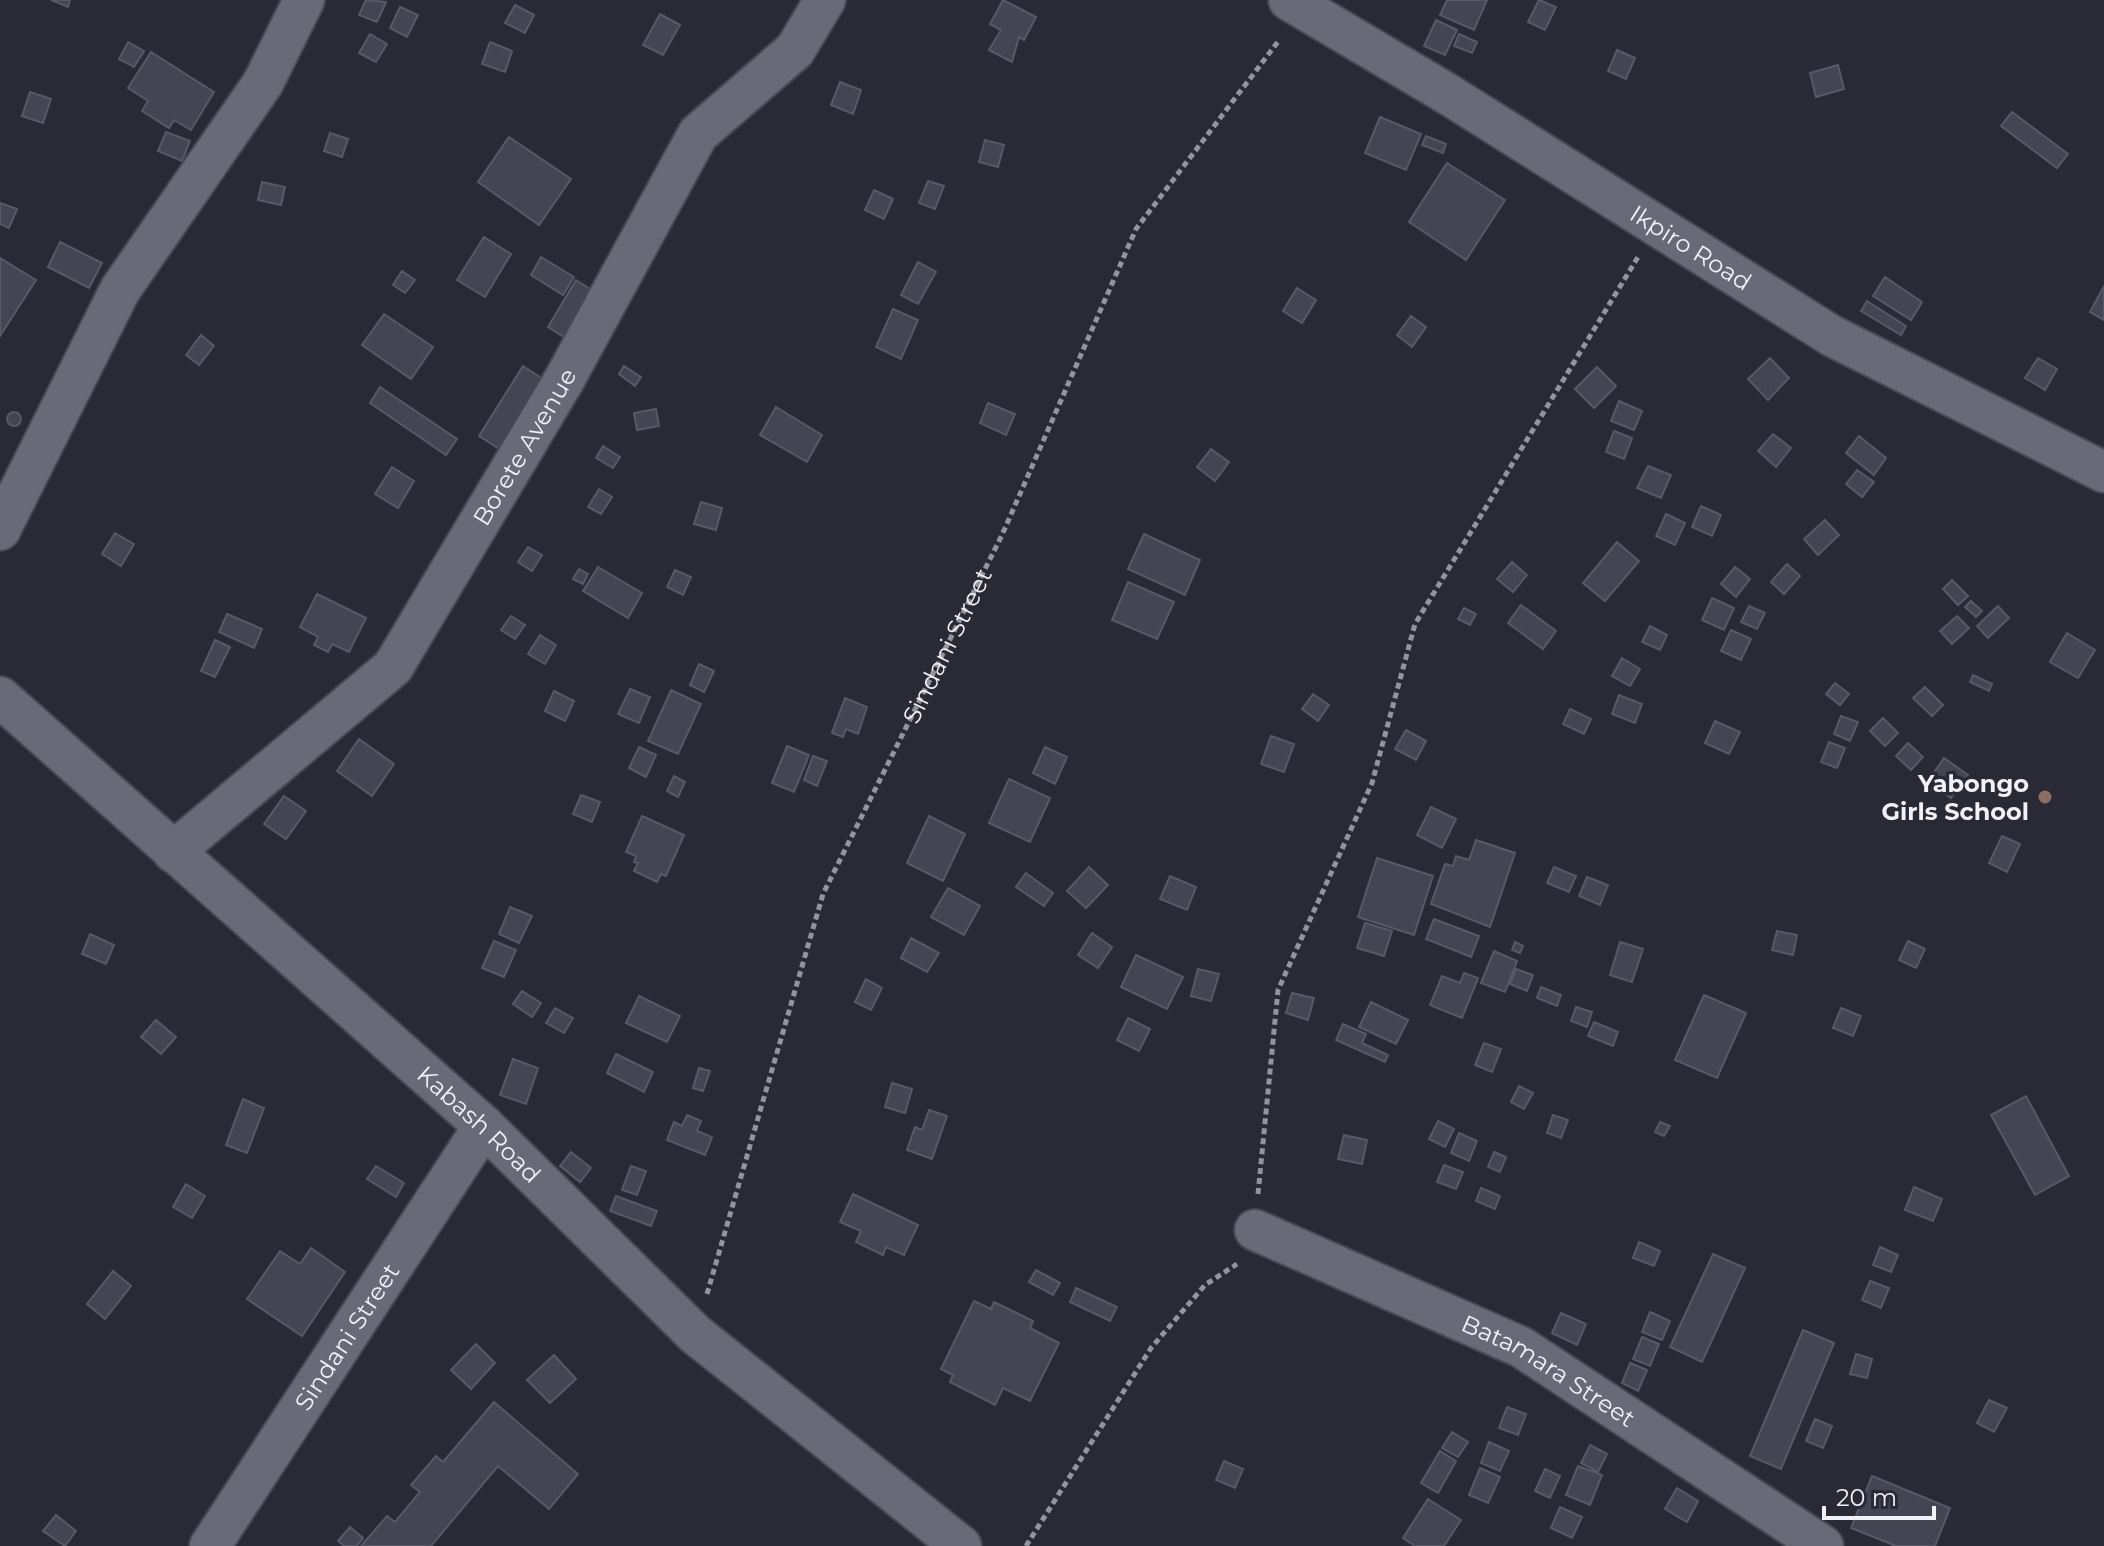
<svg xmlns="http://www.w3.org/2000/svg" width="2104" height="1546" font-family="Montserrat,sans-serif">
	<rect width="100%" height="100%" fill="#292a36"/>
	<path fill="#444552" stroke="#575966" stroke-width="2" d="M51,0h19l-2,7z
		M366,0l20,2 -9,20 -18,-7z
		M1003,0l33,17 -12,23 -5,-3 -7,25 -23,-12 12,-20 -11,-6z
		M1447,0h40l-13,30 -34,-15z
		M1539,0l17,7 -11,23 -17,-8z
		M515,5l19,10 -9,18 -20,-10z
		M400,7l18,8 -11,22 -17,-9z
		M660,14l20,11 -17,30 -20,-10z
		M1436,20l21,10 -12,25 -21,-9z
		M370,34l17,10 -11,18 -17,-9z
		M1459,34l18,8 -5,11 -18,-7z
		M128,42l16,9 -10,16 -15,-8z
		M490,42l22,9 -7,21 -23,-8z
		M1617,50l18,8 -9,21 -18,-8z
		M151,52l63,40 -23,38 -17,-10 -5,8 -27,-17 6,-10 -20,-13z
		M1838,65l6,24 -28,8 -6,-24z
		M840,82l21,8 -8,24 -22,-9z
		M30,92l21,7 -8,24 -21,-7z
		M2012,112l56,42 -11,14 -56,-42z
		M1380,117l41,17 -15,36 -41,-17z
		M166,132l24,9 -8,20 -24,-10z
		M330,133l18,6 -6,18 -18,-6z
		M1426,136l20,8 -3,9 -21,-8z
		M509,137l62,42 -32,46 -61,-43z
		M985,140l19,5 -6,22 -19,-5z
		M1447,163l58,37 -39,60 -57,-38z
		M928,181l16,5 -9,23 -16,-6z
		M262,182l23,5 -4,18 -23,-5z
		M874,190l19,9 -9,20 -19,-9z
		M0,203l17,6 -8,19 -9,-4z
		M484,237l27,17 -26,43 -28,-17z
		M60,242l42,21 -13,25 -41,-21z
		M541,257l33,20 -11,18 -32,-20z
		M0,258l36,22 -36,56z
		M918,262l18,10 -18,32 -17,-9z
		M402,271l13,9 -10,13 -12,-8z
		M1885,277l37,25 -11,18 -38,-24z
		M576,280l20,13 -29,46 -19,-12z
		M2104,286v34l-14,-8z
		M1297,288l19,12 -14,23 -19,-12z
		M1867,301l39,25 -5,9 -40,-24z
		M893,309l25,11 -17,39 -25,-12z
		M384,314l49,33 -22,32 -49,-34z
		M1411,316l15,11 -14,20 -15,-12z
		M201,335l13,11 -15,19 -13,-10z
		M1770,358l19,20 -21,22 -20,-21z
		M2038,358l19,11 -12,21 -20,-12z
		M523,366l22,14 -44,70 -22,-14z
		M624,366l17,11 -6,9 -16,-12z
		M1597,367l19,19 -22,22 -19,-19z
		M380,387l77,52 -11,16 -76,-52z
		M1619,401l23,10 -8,19 -23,-9z
		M988,403l27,11 -9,21 -26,-12z
		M776,407l46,28 -15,27 -47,-27z
		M656,409l3,17 -22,4 -3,-17z
		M7 419a7 7 0 1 1 14 0a7 7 0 1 1-14 0Z
		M1614,431l18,7 -8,21 -18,-7z
		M1773,434l18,14 -15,19 -18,-16z
		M1859,436l27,22 -12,17 -28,-22z
		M603,446l17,11 -7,11 -17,-10z
		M1211,449l18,13 -14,19 -18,-14z
		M1648,466l23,9 -10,23 -24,-10z
		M392,467l22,14 -16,27 -23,-14z
		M1857,470l17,12 -12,15 -16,-13z
		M599,489l13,8 -11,17 -13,-7z
		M701,502l21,6 -6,22 -22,-6z
		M1701,506l20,9 -9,21 -20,-9z
		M1666,514l19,9 -10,22 -19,-9z
		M1825,520l14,15 -21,20 -14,-16z
		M115,533l19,11 -13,22 -19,-12z
		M1144,534l56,26 -15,35 -57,-26z
		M1617,542l22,19 -34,40 -22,-18z
		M528,547l14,8 -10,16 -14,-9z
		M1512,562l15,13 -14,17 -16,-13z
		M1787,564l13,12 -16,18 -13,-12z
		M598,567l44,26 -14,25 -45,-27z
		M1735,567l15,12 -14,18 -15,-13z
		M579,569l9,5 -5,10 -10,-5z
		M675,570l16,7 -8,18 -16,-8z
		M1952,580l16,16 -10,9 -15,-16z
		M1128,582l46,20 -17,37 -45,-19z
		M317,594l49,24 -17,34 -17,-8 -4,8 -14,-7 4,-8 -18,-10z
		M1712,598l22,10 -10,22 -22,-10z
		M1971,601l11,10 -6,6 -11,-10z
		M1521,605l35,26 -13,18 -35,-26z
		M1749,606l16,7 -8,16 -16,-7z
		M1998,606l11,12 -21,20 -11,-12z
		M1464,608l12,6 -6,11 -12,-6z
		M227,614l35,15 -8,19 -35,-16z
		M511,616l14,9 -10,14 -14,-9z
		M1957,616l12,12 -17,16 -12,-13z
		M1650,626l17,9 -7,15 -18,-8z
		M1731,630l20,9 -10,21 -20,-9z
		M2067,633l28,17 -17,28 -28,-16z
		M540,635l16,10 -11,19 -17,-10z
		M215,640l15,7 -15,30 -14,-6z
		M1622,658l18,11 -10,17 -18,-10z
		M699,664l15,7 -10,21 -14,-7z
		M1973,675l19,9 -3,7 -19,-9z
		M1835,683l14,11 -9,11 -14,-11z
		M1925,687l18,18 -11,11 -19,-18z
		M630,689l20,8 -11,26 -21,-9z
		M671,690l30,14 -23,50 -30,-13z
		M554,691l20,10 -9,20 -20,-10z
		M1313,694l16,11 -11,16 -16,-12z
		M1619,695l23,9 -7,19 -23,-9z
		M845,698l22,9 -9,27 -12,-5 -3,8 -11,-4z
		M1570,709l21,10 -7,15 -21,-10z
		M1841,716l17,6 -8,19 -16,-7z
		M1883,718l15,15 -13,13 -15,-15z
		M1715,721l25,11 -11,22 -24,-11z
		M1406,730l20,11 -10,19 -21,-11z
		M1271,736l23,8 -10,28 -23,-8z
		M359,739l35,25 -22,32 -35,-25z
		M1829,742l16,6 -8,20 -16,-6z
		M1908,743l15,14 -12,13 -15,-14z
		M787,746l22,9 -15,37 -22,-9z
		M639,747l17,8 -10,22 -17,-9z
		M1045,747l22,10 -12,27 -22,-11z
		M813,756l14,5 -10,25 -13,-6z
		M1944,758l24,17 -17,23 -23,-17z
		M674,776l11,6 -7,15 -11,-6z
		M1009,779l41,19 -20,44 -41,-19z
		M581,795l19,7 -8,20 -19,-8z
		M284,796l22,15 -20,28 -22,-15z
		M1431,807l25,12 -14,29 -25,-13z
		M642,816l42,19 -18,41 -5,-2 -4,8 -23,-11 4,-8 -4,-1 2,-6 -10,-4z
		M929,816l36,18 -22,47 -36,-18z
		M2002,836l18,8 -13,28 -18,-9z
		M1476,840l39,13 -25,74 -59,-23 14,-40 8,2 3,-10 13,4z
		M1377,858l56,18 -19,59 -56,-18z
		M1089,867l19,18 -22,23 -19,-17z
		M1554,867l22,9 -7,16 -22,-9z
		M1026,873l27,20 -9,13 -28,-19z
		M1170,876l26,11 -9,23 -27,-11z
		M1587,877l21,8 -8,20 -21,-9z
		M948,888l32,18 -16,29 -33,-18z
		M510,907l22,9 -13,27 -20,-9z
		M1434,919l45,17 -8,21 -45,-18z
		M1365,923l27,8 -8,25 -27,-8z
		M1777,931l20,4 -4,20 -21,-5z
		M1092,933l20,14 -14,21 -20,-13z
		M90,934l24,11 -8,19 -24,-10z
		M911,938l28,15 -12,19 -26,-14z
		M494,941l22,9 -12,27 -22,-9z
		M1908,941l17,8 -9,19 -17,-8z
		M1515,942l8,4 -3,7 -8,-3z
		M1620,942l23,7 -11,33 -22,-7z
		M1494,951l23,10 -12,31 -24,-9z
		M1136,955l47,22 -16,32 -46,-22z
		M1198,969l21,5 -8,27 -20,-5z
		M1516,969l17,6 -6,16 -17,-7z
		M1464,973l14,5 -16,40 -32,-13 12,-29 18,7z
		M866,979l16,9 -11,22 -16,-8z
		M1541,987l20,8 -4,11 -20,-8z
		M522,991l19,12 -9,14 -19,-13z
		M1292,993l22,5 -6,22 -22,-7z
		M1704,995l42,18 -29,65 -42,-18z
		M639,996l41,20 -13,26 -41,-19z
		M1371,1002l37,18 -12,24 -37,-17z
		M1576,1007l16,5 -5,15 -16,-6z
		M555,1008l18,10 -9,15 -18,-10z
		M1841,1008l20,8 -8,20 -20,-8z
		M1128,1018l22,11 -11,22 -22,-11z
		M156,1020l20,17 -15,17 -20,-17z
		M1594,1022l24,10 -5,14 -25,-10z
		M1343,1024l23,10 -4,9 26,12 -3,7 -49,-22z
		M1484,1043l17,6 -9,23 -17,-7z
		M616,1054l37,18 -9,20 -37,-19z
		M513,1059l25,9 -12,36 -26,-9z
		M699,1068l11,3 -7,20 -10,-3z
		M892,1083l20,6 -7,24 -20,-6z
		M1519,1086l14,7 -9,16 -13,-7z
		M2026,1096l43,80 -34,19 -44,-80z
		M243,1099l21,9 -17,45 -21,-8z
		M929,1110l18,6 -15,43 -25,-9 8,-23 7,3z
		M687,1115l14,6 -4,10 15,6 -7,18 -38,-15 7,-18 8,4z
		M1553,1115l15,5 -7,18 -14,-5z
		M1438,1121l16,8 -9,18 -16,-8z
		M1660,1122l10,4 -6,10 -9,-4z
		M1459,1133l18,8 -8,20 -18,-8z
		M1344,1135l23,5 -5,24 -24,-5z
		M571,1152l20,16 -11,14 -20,-16z
		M1494,1152l12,5 -6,15 -12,-5z
		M1444,1165l19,7 -7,17 -19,-7z
		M376,1166l28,17 -8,14 -29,-18z
		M631,1166l15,5 -9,24 -15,-5z
		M186,1184l19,12 -13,22 -19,-11z
		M1914,1187l28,12 -9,22 -28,-11z
		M1481,1188l19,8 -5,13 -19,-8z
		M853,1194l65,31 -14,30 -18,-8 -3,8 -27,-13 5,-11 -21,-9z
		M616,1196l41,15 -6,15 -41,-15z
		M1639,1242l21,9 -6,15 -21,-8z
		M1880,1247l18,8 -7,17 -18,-7z
		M311,1248l34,24 -43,64 -55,-37 33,-48 20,13z
		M1713,1254l32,14 -43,94 -32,-15z
		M1036,1270l24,13 -7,12 -24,-13z
		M113,1271l18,15 -26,33 -18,-15z
		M1870,1281l19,7 -8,20 -19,-8z
		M1076,1288l41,19 -7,14 -40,-19z
		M974,1301l17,8 3,-7 39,19 -3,7 29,15 -29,58 -27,-13 -8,17 -45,-23 3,-7 -12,-6z
		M1650,1312l20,9 -8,19 -20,-8z
		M1561,1313l25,11 -9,21 -25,-12z
		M1803,1330l31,13 -53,126 -31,-13z
		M1642,1337l17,7 -9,22 -17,-7z
		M476,1344l19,19 -24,26 -20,-19z
		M1856,1354l16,5 -5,19 -17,-4z
		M554,1355l22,24 -26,24 -23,-23z
		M1630,1363l17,7 -9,21 -16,-8z
		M1989,1400l18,8 -13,24 -17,-9z
		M494,1402l84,72 -29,35 -51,-43 -67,80h-70l26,-30 8,6 25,-30 -9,-7 25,-29 7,6z
		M1507,1407l19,7 -8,21 -19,-7z
		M1815,1419l17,7 -9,22 -17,-7z
		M1452,1432l16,10 -10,15 -16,-9z
		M1489,1442l20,9 -9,20 -19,-8z
		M1590,1445l17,9 -9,18 -17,-9z
		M1440,1451l16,10 -18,32 -17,-10z
		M1224,1461l19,8 -8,19 -19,-8z
		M1578,1466l24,9 -12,30 -24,-10z
		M1480,1468l20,9 -12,26 -19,-8z
		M1545,1469l15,7 -10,22 -15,-7z
		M1872,1476l78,32 -15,38h-39l-45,-18z
		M1677,1488l21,13 -11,21 -22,-13z
		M1428,1499l33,21 -17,26h-29l-12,-8z
		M1560,1507l22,10 -10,21 -21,-10z
		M56,1515l20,16 -11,15 -22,-15z
		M350,1527l13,11 -6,8h-13l-6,-5z"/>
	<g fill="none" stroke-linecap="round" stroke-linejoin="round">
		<defs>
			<g id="minor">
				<path id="s2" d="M1289,0l157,93 386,243 272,136"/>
				<path d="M0,530l120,-240 143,-207 41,-83"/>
				<path id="s3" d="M0,697l484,429 211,208 266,212"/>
				<path id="s4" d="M173,852l220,-185 171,-287 134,-246 97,-84 30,-50"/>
				<path id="s5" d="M1255,1230l266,117 302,199"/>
				<path id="s6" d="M210,1546l274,-420"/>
			</g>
		</defs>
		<use href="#minor" stroke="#474852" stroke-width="44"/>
		<g stroke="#93949d" stroke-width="5" stroke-dasharray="6 4" stroke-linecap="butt">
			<path d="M1258,1194l20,-204 94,-207 43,-159 223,-367"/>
			<path id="s1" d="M707,1294l116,-400 179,-359 134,-306 144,-190"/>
			<path d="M1026,1546l125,-198 54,-63 32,-21"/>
		</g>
		<use href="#minor" stroke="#696a78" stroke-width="40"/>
	</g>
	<circle fill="#8d6e63" stroke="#292a36" stroke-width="3" cx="2045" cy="797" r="8"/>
	<g text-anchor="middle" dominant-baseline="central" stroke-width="7" stroke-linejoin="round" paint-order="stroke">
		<g font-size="24" fill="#f0f1f9" stroke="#292a36">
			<text stroke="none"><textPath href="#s2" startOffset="472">Ikpiro Road</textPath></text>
			<text stroke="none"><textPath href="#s4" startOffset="544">Borete Avenue</textPath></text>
			<text stroke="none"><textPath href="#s1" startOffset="694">Sindani Street</textPath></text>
			<text stroke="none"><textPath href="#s3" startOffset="642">Kabash Road</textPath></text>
			<text stroke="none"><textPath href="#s6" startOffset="250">Sindani Street</textPath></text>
			<text stroke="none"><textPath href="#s5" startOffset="326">Batamara Street</textPath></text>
		</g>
		<g font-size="24" font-weight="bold" fill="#f0f1f9" stroke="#292a36" text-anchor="end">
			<text x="2029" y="783">Yabongo<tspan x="2029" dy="28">Girls School</tspan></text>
		</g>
	</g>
	<path d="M1824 1506v12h110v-12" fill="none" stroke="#f0f1f9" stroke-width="4"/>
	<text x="1836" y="1506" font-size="24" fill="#f0f1f9" stroke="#292a36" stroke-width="6" paint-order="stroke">20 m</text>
</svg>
